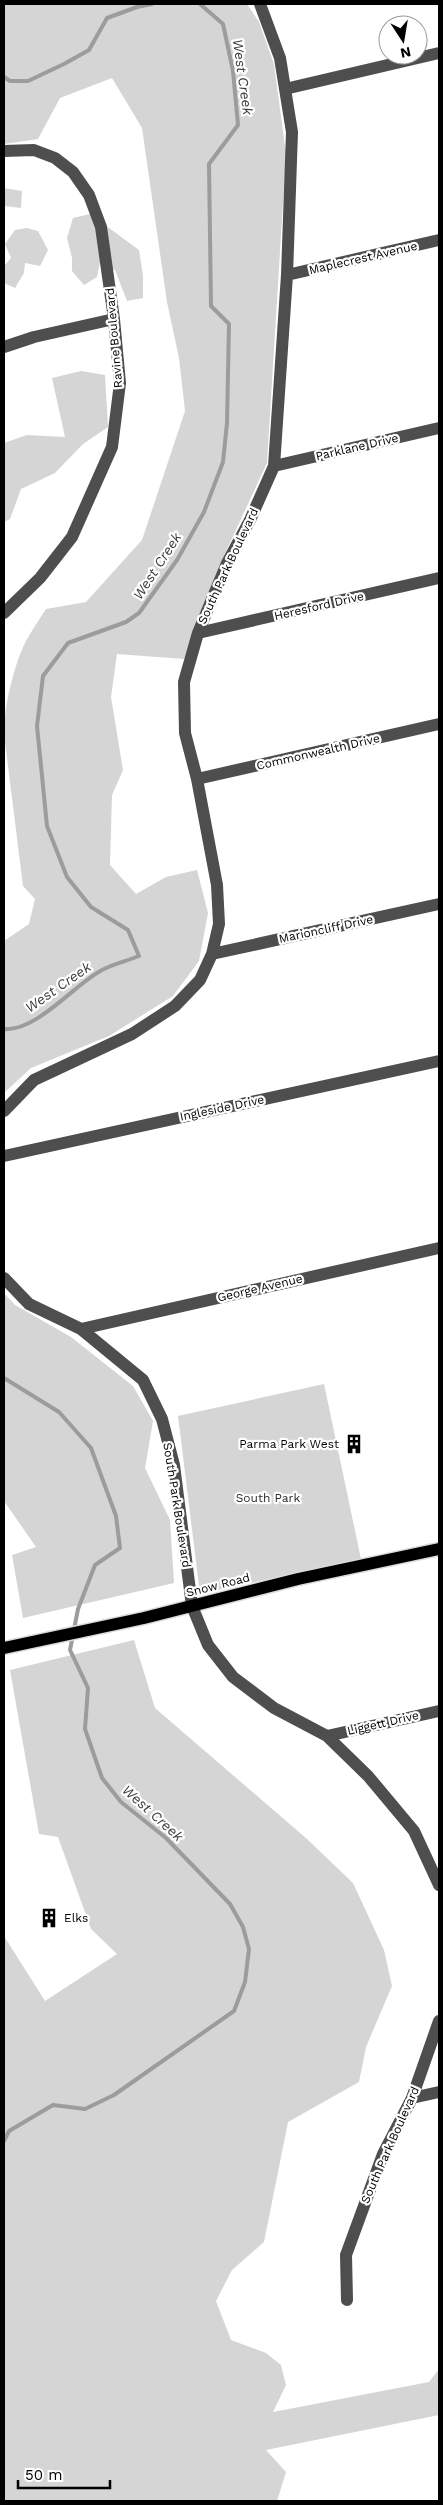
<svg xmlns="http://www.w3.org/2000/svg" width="443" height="2505" font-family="'Work Sans',sans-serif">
	<rect width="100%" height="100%" fill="#fff"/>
	<path fill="#d5d5d5" d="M4,4h243l12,18 15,42 12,90 -19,309 -51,110 -32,86 -67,-5 -6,43 12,73 -11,25 -2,70 26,29 30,-17 31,-7 11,43 -9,48 -26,35 -64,40 -78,32 -27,25v-152l25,-17 6,-25 -12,-13 -19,-152c0,-27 9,-66 21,-91 6,-12 14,-23 21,-34l40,-7 56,-62 43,-129 -6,-53 -12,-56 -25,-174 -30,-50 -52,20 -22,41 -34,5z
		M4,188l18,3 -1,17 -17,-2z
		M90,214l49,36 4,26v22l-16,3 -12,-31 -15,-8 -3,15 -13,8 -12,-14v-13l-5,-20 6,-20z
		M27,228l11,3 10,19 -8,16 -15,-3 -1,10 -9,15 -11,-5v-17l7,-8 -6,-14 10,-14z
		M81,371l24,4 3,52 -25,17 -28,29 -34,16 -11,30 -6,3v-79l23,-8 38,2 -13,-59z
		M4,1293l11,12 56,32 62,49 20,35 -8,47 25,52 4,63 -151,35 -11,-63 24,-8 -32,-46z
		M324,1384l37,175 -161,35 -22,-178z
		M134,1640l21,68 152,131 46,44 31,67 8,36 -26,61 -7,35 -71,40 -24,120 -32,28 -16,31 15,39 35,13 15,12 5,20 -13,27 156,-30 10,-13v46l-173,35 20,22 -9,29h-273v-565l41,65 72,-47 -26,-25 -33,-92 -19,-3 -29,-164z"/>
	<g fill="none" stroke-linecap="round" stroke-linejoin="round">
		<path stroke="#9c9c9c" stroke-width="4" d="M4,77l6,4h18l36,-17 25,-14 18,-32 30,-11 15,-3
			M4,1029c32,3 71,-45 98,-59 11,-6 25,-9 37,-14l-11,-26 -37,-23 -24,-30 -20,-51 -10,-100 6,-50 25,-33 58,-21 13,-9 38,-53 27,-48 19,-50 4,-39 2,-99 -18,-18 -2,-142 29,-39 -5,-54 -10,-47 -23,-20
			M4,1378l55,34 32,36 25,68 4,32 -25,17 -17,44 -8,41 18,38 -3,41 17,49 19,24 45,36 64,66 13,23 6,22 -4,33 -11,29 -120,84 -29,14 -32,-4 -44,26 -5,10"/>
		<defs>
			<path id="major" d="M4,1648l140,-30 154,-39 141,-30"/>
		</defs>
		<use href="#major" stroke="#dbdbdb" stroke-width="15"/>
		<path stroke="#4e4e4e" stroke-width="12" d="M285,89l154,-36
			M4,151l30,-1 21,8 18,14 16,23 12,32 13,92 6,64 -8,64 -40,90 -32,41 -36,35
			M287,275l152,-35
			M4,347l30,-10 80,-18
			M274,466l165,-38
			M198,633l241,-55
			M197,779l242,-55
			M212,954l227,-50
			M4,1111l30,-31 98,-46 43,-28 25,-26 12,-26 7,-30 -2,-39 -20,-106 -12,-46 -1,-51 14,-49 29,-70 23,-43 24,-54 13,-191 5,-143 -12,-74 -20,-54
			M4,1156l435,-95
			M4,1278l25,26 52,25 62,51 19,39 12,46 18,141 16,39 25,32 41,31 53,28 41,40 46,55 25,54
			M81,1329l358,-81
			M327,1736l112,-25
			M412,2098l27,-6
			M347,2300l-1,-45 37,-101 29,-56 27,-77"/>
		<use href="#major" stroke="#000" stroke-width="12"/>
	</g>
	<defs>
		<symbol id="building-bare" viewBox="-9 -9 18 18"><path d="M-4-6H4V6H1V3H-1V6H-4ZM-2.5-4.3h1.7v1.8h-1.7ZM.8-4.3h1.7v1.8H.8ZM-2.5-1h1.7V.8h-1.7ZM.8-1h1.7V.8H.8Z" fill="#000" stroke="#fff" stroke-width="2.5" paint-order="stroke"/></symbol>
	</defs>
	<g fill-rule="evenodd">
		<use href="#building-bare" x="340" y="1430" width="28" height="28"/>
		<use href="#building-bare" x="35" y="1904" width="28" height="28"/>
	</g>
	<g text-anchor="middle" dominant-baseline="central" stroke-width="4.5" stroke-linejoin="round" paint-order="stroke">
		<g font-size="12" fill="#000" stroke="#fff">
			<text transform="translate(363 258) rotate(-13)">Maplecrest Avenue</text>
			<text transform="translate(114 338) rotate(-95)">Ravine Boulevard</text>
			<text transform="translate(357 447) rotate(-13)">Parklane Drive</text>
			<text transform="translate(228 566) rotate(-65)">South Park Boulevard</text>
			<text transform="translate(319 606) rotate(-13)">Heresford Drive</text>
			<text transform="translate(318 752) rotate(-13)">Commonwealth Drive</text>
			<text transform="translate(326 929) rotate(-12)">Marioncliff Drive</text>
			<text transform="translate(222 1108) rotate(-12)">Ingleside Drive</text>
			<text transform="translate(260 1288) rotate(-13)">George Avenue</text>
			<text transform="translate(177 1505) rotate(81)">South Park Boulevard</text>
			<text transform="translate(218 1585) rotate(-14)">Snow Road</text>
			<text transform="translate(383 1723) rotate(-13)">Liggett Drive</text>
			<text transform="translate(390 2145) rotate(-66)">South Park Boulevard</text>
		</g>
		<g font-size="12" fill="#000" stroke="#fff" text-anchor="end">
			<text x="339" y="1444">Parma Park West</text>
			<text x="64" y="1918" text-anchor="start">Elks</text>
		</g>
		<g font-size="12" fill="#2c2c2c" stroke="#fff">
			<text x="268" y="1498">South Park</text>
		</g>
		<g font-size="14" font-style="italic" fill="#3d3d3d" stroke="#fff">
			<text transform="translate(243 77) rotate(82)">West Creek</text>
			<text transform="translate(157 566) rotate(-57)">West Creek</text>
			<text transform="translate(58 987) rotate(-35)">West Creek</text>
			<text transform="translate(153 1813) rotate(42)">West Creek</text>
		</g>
	</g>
	<rect width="443" height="2505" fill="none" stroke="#000000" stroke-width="10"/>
	<g transform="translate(403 40) rotate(168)"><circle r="24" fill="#ffffff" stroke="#999999"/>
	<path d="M0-4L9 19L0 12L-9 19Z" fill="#000000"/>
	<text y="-8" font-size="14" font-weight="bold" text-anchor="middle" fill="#000000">N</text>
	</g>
	<path d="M18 2480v8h92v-8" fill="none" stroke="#000000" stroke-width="2.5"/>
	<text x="25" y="2480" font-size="15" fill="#000000" stroke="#ffffff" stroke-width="4" paint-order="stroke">50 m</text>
</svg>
